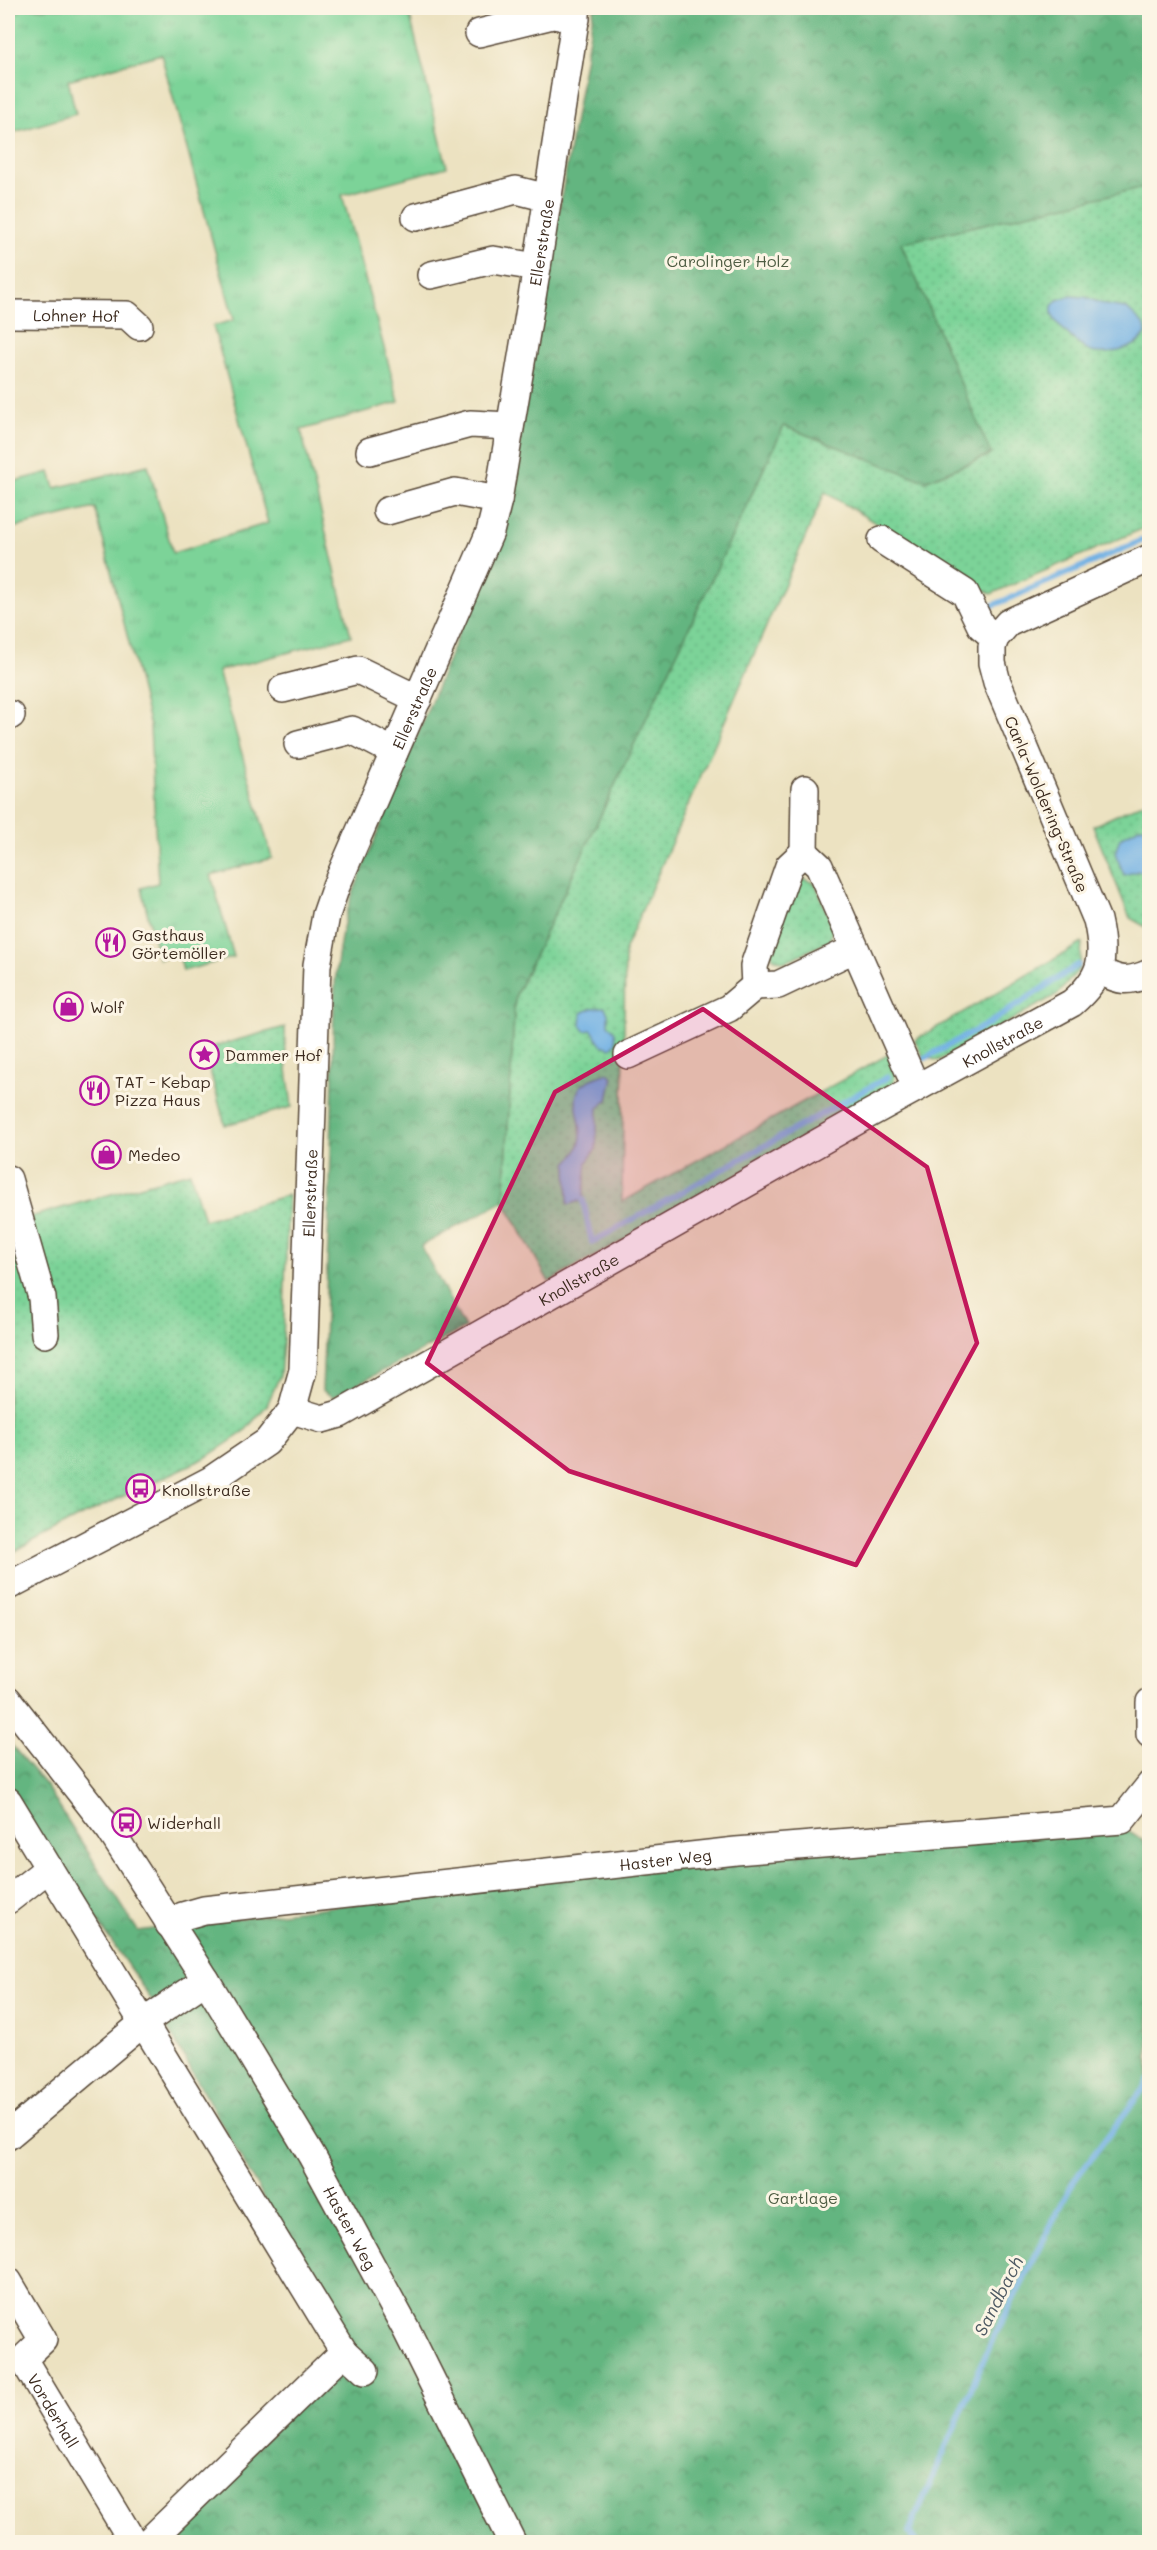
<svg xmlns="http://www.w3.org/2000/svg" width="1157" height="2550" font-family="Mali,sans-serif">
	<defs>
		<pattern id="grass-dots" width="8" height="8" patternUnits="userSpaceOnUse" patternTransform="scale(1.5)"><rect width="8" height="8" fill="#7bd398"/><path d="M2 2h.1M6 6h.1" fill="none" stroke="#6bb583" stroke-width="1.8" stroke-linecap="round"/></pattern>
		<pattern id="forest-crowns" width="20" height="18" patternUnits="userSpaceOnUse" patternTransform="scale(1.5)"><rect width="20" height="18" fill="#64b580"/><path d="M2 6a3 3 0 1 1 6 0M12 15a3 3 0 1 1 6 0" fill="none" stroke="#549368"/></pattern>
		<pattern id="park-tufts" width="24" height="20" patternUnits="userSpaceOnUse" patternTransform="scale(1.5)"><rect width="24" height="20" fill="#7bd398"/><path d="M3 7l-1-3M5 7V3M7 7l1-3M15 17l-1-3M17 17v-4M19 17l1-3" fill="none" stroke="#6bb583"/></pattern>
	</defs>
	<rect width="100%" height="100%" fill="#fcf5e5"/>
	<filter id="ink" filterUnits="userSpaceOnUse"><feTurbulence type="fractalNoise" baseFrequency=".0167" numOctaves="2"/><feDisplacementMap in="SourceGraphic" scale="12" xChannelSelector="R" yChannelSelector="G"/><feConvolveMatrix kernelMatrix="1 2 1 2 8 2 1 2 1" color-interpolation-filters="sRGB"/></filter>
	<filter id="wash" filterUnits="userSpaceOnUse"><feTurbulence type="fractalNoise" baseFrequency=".008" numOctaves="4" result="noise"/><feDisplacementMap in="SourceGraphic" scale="24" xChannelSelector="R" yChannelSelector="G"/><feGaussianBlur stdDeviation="1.35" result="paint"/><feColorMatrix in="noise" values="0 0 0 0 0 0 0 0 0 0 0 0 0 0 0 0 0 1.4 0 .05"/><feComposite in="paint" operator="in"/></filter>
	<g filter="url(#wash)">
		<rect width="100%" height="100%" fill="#ece2c1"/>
		<path fill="url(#grass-dots)" stroke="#5b7e5b" stroke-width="1.5" d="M1149,186v340l-158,68 -166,-102 -200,457 -3,253 269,-149 6,15 -5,20 -343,194 -45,-81 11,-204 269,-572 141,56 65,-26 -89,-212z
			M1149,800v129l-19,-11 -37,-92z
			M803,879l12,4 18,44 -3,14 -46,21 -11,-4 -3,-9 22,-62z
			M1082,943l-2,25 -22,26 -120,67 -15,-5 -8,-16z
			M285,1027l1,35 6,45 -67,18 -21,-76z
			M190,1172l14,48 84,-25 -5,147 -3,33 -13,30 -23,27 -39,26 -128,60 -69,37v-350l4,17z"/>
		<path fill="url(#forest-crowns)" stroke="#50704f" stroke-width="1.5" d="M594,8h555v178l-248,57 90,211 -66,27 -141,-55 -269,571 -11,204 -83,45 44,82 -132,69 -11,-7c4,-93 8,-186 10,-279 3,-72 -4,-144 19,-213l156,-384z
			M8,1741l38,45 92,145 507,-64 474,-41 30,18v698h-989l192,-188 -200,-353 -144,-211z"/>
		<path fill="url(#park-tufts)" stroke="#5b7e5b" stroke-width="1.5" d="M19,8h389l39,159 -105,28 57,207 -98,28 50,206 -133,35 54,187 -61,17 23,82 -51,14 -4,-17 -20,5 -18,-71 17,-5 -8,-157 -55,-218 -87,21v-46l42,-11 5,16 93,-23 25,88 95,-30 -55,-197 21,-6 -73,-266 -93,26 8,34 -68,20v-119l12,-4z"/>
		<path fill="#70b0e4" stroke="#566d81" stroke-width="1.5" d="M1071,296l14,1 21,8 20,3 19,18 1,8c-9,15 -38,22 -55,18 -8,-2 -35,-28 -38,-36 -2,-3 -1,-6 -1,-10l5,-6z
			M1149,825v47l-11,-1 -14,4 -9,-22 5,-15 19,-11z
			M605,1007l3,7v10l7,8 1,11 -5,5 -10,-3 -9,-15 -7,1 -4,-6 1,-12 10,-5z
			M608,1073l5,4 -5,23 -10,8 -2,41 -9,13 -4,38 -15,5 -1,-42c32,-29 -4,-58 15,-78 6,-6 18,-9 26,-12z"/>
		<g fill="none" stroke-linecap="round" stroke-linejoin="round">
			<path stroke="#70b0e4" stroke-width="6" d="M985,609l165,-72
				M1108,916l7,14
				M925,1058l63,-34 90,-59
				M583,1200l9,42 296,-165
				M915,2542l-6,-10 82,-189 82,-161 77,-102"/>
		</g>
	</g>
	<g filter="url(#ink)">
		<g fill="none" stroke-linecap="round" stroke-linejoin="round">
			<defs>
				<g id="minor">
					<path d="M479,33l74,-18 23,4"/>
					<path d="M416,217l100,-27 32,8"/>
					<path d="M431,275l62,-15 44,7"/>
					<path id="s1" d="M8,314l119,1 12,11"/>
					<path d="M370,451l100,-27 40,2"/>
					<path d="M387,511l68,-19 43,8"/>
					<path d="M882,540l83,53 16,33 14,12"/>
					<path d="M283,689l75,-19 60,29"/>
					<path d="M8,717l3,-2"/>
					<path d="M298,744l54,-14 42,22"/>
					<path d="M804,852l1,-63"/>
					<path d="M854,949l-76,36 -23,1 -1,-20 35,-100 15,-14 15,14 97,221"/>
					<path d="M1100,971c20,10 27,12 50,2"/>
					<path d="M628,1055l101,-47 26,-22"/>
					<path d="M8,1179l34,119 3,36"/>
					<path id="s2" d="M292,1410l30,9 18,-5 527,-299 205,-112c30,-26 34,-44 25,-83l-100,-238 -5,-19v-16l3,-9 13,-15 142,-65"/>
					<path id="s3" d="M8,1586l203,-106 56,-38 25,-32 11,-40 14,-405 9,-50 10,-29 154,-354 8,-32 39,-233 40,-259"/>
					<path id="s4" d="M8,1700l102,130 96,150 106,176 94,173 106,213"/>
					<path d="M1150,1702v32"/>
					<path d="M8,1801l336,551 21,19"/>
					<path d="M8,1900l41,-32"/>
					<path id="s5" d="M169,1924l14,-8 21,-6 532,-59 386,-31 28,-35"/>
					<path d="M8,2136l136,-114 62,-42"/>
					<path id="s6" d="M8,2281l35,59 -20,19 110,183"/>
					<path d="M148,2542l196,-190"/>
				</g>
			</defs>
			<use href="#minor" stroke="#564636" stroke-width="30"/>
			<use href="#minor" stroke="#fff" stroke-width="27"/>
		</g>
	</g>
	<path fill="#c2185b" fill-opacity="0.2" stroke="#c2185b" stroke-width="4.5" stroke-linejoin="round" d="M703,1009l224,158 50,176 -121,222 -287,-94 -142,-108 128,-271z"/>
	<defs>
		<symbol id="restaurant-ring" viewBox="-11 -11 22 22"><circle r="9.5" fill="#fcf5e5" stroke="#b5179e" stroke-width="1.5"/><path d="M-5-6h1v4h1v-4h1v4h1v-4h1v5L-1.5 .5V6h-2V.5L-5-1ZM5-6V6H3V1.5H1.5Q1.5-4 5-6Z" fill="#b5179e"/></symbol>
		<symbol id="shop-ring" viewBox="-11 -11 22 22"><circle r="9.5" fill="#fcf5e5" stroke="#b5179e" stroke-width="1.5"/><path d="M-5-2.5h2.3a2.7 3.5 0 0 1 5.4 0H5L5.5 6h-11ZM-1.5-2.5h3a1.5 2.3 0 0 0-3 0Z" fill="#b5179e"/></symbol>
		<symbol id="sight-ring" viewBox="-11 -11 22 22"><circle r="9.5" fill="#fcf5e5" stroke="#b5179e" stroke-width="1.5"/><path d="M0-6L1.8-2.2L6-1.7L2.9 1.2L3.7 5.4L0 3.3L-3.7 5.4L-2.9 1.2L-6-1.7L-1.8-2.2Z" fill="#b5179e"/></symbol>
		<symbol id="bus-ring" viewBox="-11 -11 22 22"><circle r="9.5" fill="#fcf5e5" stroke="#b5179e" stroke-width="1.5"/><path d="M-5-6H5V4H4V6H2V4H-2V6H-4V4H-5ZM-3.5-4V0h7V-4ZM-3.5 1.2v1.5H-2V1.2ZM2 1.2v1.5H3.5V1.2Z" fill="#b5179e"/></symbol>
	</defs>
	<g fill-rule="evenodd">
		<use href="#restaurant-ring" x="94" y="926" width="33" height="33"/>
		<use href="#shop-ring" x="52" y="990" width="33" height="33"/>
		<use href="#sight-ring" x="188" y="1038" width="33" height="33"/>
		<use href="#restaurant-ring" x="78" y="1074" width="33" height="33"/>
		<use href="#shop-ring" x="90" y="1138" width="33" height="33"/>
		<use href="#bus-ring" x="124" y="1472" width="33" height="33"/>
		<use href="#bus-ring" x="110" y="1806" width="33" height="33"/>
	</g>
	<g text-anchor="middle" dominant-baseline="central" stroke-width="6" stroke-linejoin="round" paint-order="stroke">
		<g font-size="16" fill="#3b2a1e" stroke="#fcf5e5">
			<text stroke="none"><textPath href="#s3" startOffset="1546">Ellerstraße</textPath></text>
			<text stroke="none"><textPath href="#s1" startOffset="68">Lohner Hof</textPath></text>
			<text stroke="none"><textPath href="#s3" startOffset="1060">Ellerstraße</textPath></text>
			<text transform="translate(1047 804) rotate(67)">Carla-Woldering-Straße</text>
			<text stroke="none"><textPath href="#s2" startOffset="810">Knollstraße</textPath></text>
			<text stroke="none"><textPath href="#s3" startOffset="556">Ellerstraße</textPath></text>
			<text stroke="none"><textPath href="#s2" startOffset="324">Knollstraße</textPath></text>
			<text stroke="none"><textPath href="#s5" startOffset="502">Haster Weg</textPath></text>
			<text stroke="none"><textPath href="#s4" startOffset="630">Haster Weg</textPath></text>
			<text stroke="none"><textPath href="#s6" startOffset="156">Vorderhall</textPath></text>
		</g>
		<g font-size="16" fill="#4e5d43" stroke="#fcf5e5">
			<text x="728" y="260">Carolinger Holz</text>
			<text x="803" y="2197">Gartlage</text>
		</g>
		<g font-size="16" fill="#3b2a1e" stroke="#fcf5e5" text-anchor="start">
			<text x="132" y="934">Gasthaus<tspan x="132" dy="18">Görtemöller</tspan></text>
			<text x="90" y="1006">Wolf</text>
			<text x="225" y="1054">Dammer Hof</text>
			<text x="115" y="1081">TAT - Kebap<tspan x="115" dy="18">Pizza Haus</tspan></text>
			<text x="128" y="1154">Medeo</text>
			<text x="162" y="1489">Knollstraße</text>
			<text x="147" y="1822">Widerhall</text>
		</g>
		<g font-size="18" font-style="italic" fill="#4e5963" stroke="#fcf5e5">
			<text transform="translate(998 2296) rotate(-63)">Sandbach</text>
		</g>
	</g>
	<rect width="1157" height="2550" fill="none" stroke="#fcf5e5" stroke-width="30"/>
</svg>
